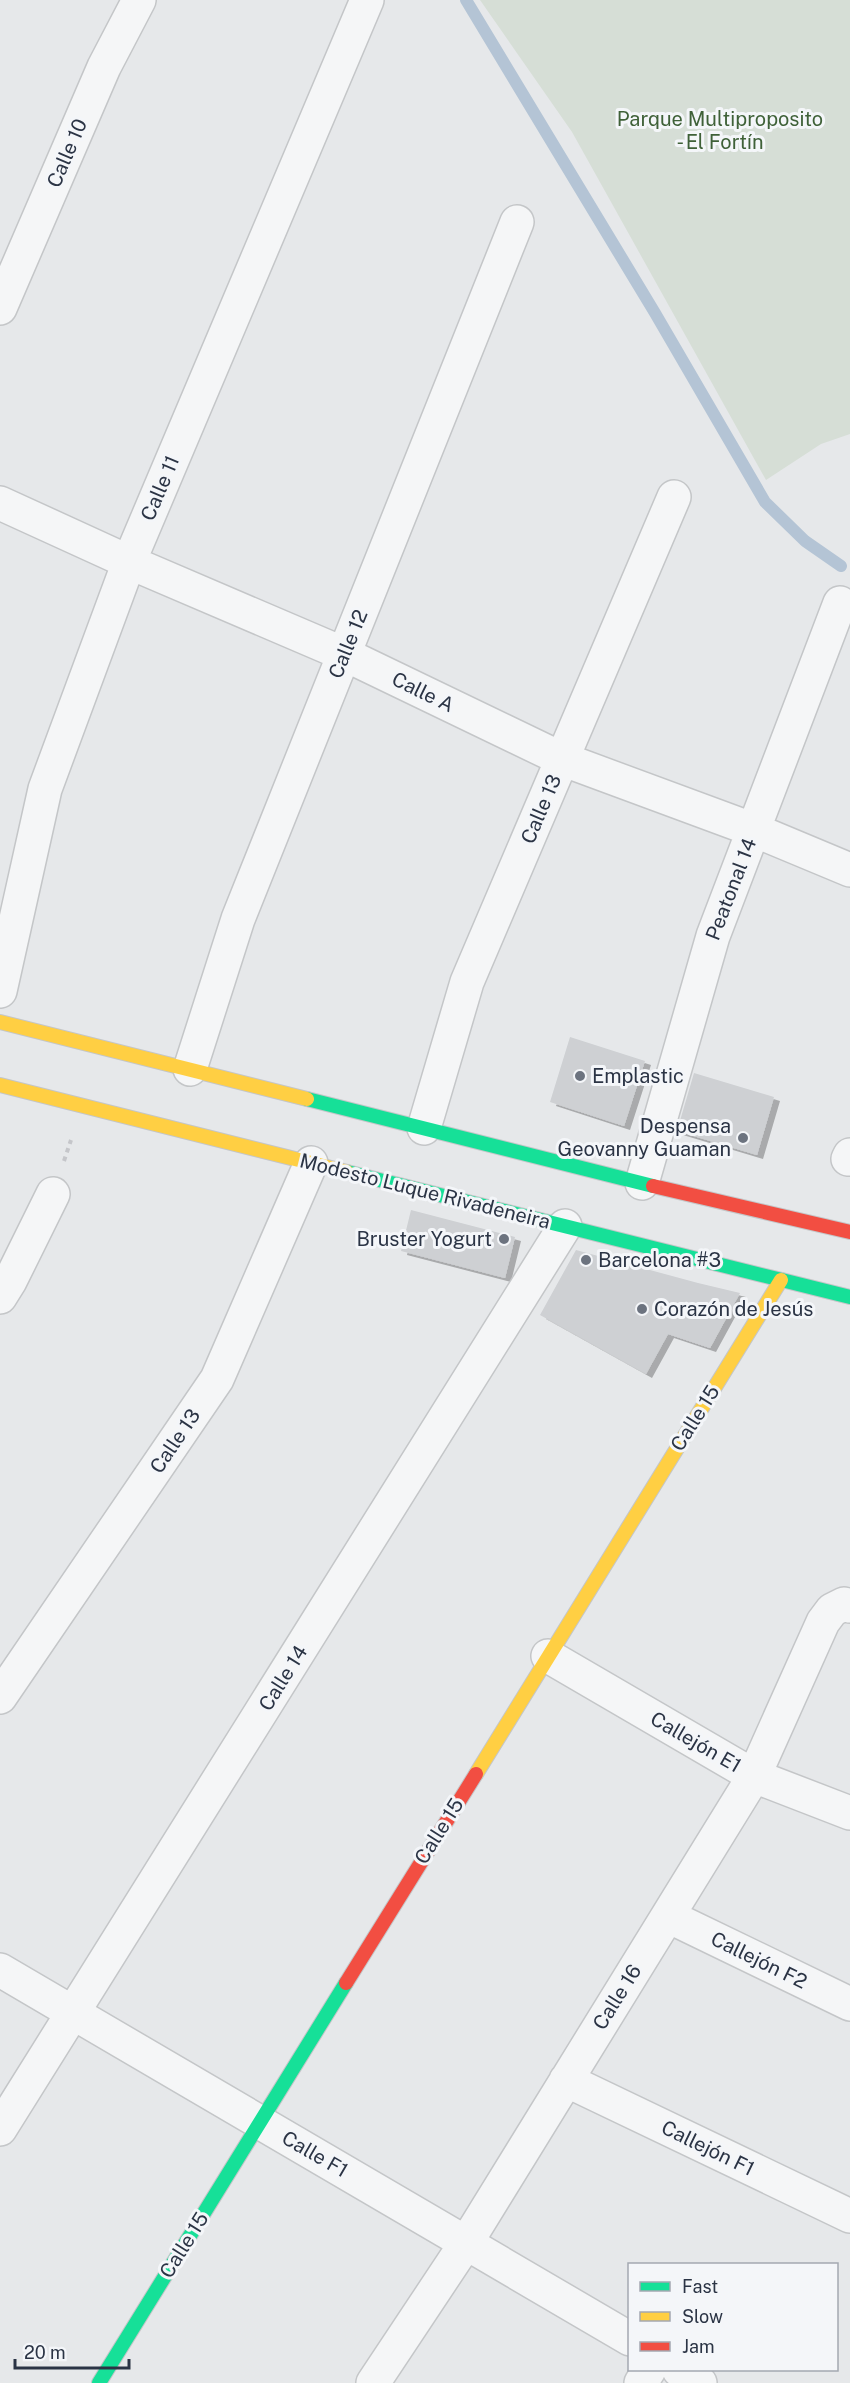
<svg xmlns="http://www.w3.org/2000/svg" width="850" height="2383" font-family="'Public Sans',sans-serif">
	<defs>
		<filter id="shadow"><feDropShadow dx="6" dy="4" stdDeviation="0" flood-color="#0004"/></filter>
	</defs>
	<rect width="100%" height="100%" fill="#e6e8ea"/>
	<path fill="#d6ded6" d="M480,0h370v434l-29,10 -55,36 -194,-348z"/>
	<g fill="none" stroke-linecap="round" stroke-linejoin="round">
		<path stroke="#b4c4d5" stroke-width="12" d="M466,0l189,313 110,189 40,39 36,25"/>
	</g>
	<path fill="#ced0d3" filter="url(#shadow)" d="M570,1037l75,24 -21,65 -74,-24z
		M694,1073l80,24 -17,58 -80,-24z
		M411,1210l104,27 -10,41 -104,-27z
		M576,1250l122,33 42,10 -30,55 -42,-14 -22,40 -106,-59z"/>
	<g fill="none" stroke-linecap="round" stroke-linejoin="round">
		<defs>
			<path id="street" d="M0,308l104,-241 35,-67
				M0,503l129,59 215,92 218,105 192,71 96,40
				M0,991l45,-202 84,-227 238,-562
				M190,1069l48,-150 279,-697
				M424,1128l43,-146 207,-485
				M848,1159l2,-4
				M642,1183l71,-247 127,-333
				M0,1297l10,-16 43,-87
				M548,1656l206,120 96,37
				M0,1697l217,-318 94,-216
				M668,1916l182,88
				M0,1970l630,369
				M566,2080l284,136
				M0,2129l565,-903
				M679,2370l21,13
				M373,2383l93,-140 288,-467 69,-154 9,-12 12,-6 6,2
				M641,2383l8,-13"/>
			<path id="fast" d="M307,1099l346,87
				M347,1172l503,125
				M99,2383l247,-400"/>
			<path id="slow" d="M0,1022l307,77
				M0,1085l347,87
				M476,1774l305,-494"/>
			<path id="jam" d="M653,1186l197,46
				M346,1983l130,-209"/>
		</defs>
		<use href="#street" stroke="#c4c6c8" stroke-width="36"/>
		<use href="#fast" stroke="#c4c6c8" stroke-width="16"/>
		<use href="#slow" stroke="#c4c6c8" stroke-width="16"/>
		<use href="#jam" stroke="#c4c6c8" stroke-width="16"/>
		<path stroke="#c5c6ca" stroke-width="4" stroke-dasharray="4.5 4.5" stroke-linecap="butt" d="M64,1161l7,-21"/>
		<use href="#street" stroke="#f5f6f7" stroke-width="33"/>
		<use href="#fast" stroke="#16e098" stroke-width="14"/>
		<use href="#slow" stroke="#ffcf43" stroke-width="14"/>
		<use href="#jam" stroke="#f24e42" stroke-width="14"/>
	</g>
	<g fill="#6c737f" stroke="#f4f6f9" stroke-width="2">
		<circle cx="580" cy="1076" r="6"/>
		<circle cx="743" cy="1138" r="6"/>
		<circle cx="504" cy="1239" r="6"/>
		<circle cx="586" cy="1260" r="6"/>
		<circle cx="642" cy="1309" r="6"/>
	</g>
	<g text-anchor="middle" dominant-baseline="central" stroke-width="6" stroke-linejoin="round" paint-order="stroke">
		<g font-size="20" fill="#3f6138" stroke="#f4f6f9">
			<text x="720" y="119">Parque Multiproposito<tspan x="720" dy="23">- El Fortín</tspan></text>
		</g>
		<g font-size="20" fill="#2b3445" stroke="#f4f6f9">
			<text transform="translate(67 153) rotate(-67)">Calle 10</text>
			<text transform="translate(160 488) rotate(-67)">Calle 11</text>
			<text transform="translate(348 644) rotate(-68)">Calle 12</text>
			<text transform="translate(423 692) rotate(26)">Calle A</text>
			<text transform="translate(541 809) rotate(-67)">Calle 13</text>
			<text transform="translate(731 889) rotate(-69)">Peatonal 14</text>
			<text transform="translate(425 1191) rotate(14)">Modesto Luque Rivadeneira</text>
			<text transform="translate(695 1418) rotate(-58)">Calle 15</text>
			<text transform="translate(175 1441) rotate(-56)">Calle 13</text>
			<text transform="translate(283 1678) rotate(-58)">Calle 14</text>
			<text transform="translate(696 1742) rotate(30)">Callejón E1</text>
			<text transform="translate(439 1831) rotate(-58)">Calle 15</text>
			<text transform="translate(759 1960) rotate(26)">Callejón F2</text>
			<text transform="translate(617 1997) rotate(-58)">Calle 16</text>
			<text transform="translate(708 2148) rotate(26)">Callejón F1</text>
			<text transform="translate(315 2154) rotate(30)">Calle F1</text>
			<text transform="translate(184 2245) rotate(-58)">Calle 15</text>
		</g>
		<g font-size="20" fill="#2b3445" stroke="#f4f6f9" text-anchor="start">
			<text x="592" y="1076">Emplastic</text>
			<text x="731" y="1126" text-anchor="end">Despensa<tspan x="731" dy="23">Geovanny Guaman</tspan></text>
			<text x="492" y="1239" text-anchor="end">Bruster Yogurt</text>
			<text x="598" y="1260">Barcelona #3</text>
			<text x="654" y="1309">Corazón de Jesús</text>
		</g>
	</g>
	<rect x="628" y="2263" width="210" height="108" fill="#f4f6f9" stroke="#a4a8b1" stroke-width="1.5"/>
	<rect x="640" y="2282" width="30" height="9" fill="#16e098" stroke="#a4a8b1" stroke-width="1.5"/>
	<text x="682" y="2293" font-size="18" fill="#2b3445">Fast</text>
	<rect x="640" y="2312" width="30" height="9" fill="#ffcf43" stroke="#a4a8b1" stroke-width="1.5"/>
	<text x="682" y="2323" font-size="18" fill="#2b3445">Slow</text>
	<rect x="640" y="2342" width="30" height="9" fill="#f24e42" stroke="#a4a8b1" stroke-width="1.5"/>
	<text x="682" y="2353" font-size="18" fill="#2b3445">Jam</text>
	<path d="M15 2359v9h114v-9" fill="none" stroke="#2b3445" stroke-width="3"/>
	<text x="24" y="2359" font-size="18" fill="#2b3445" stroke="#f4f6f9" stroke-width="4.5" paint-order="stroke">20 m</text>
</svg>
